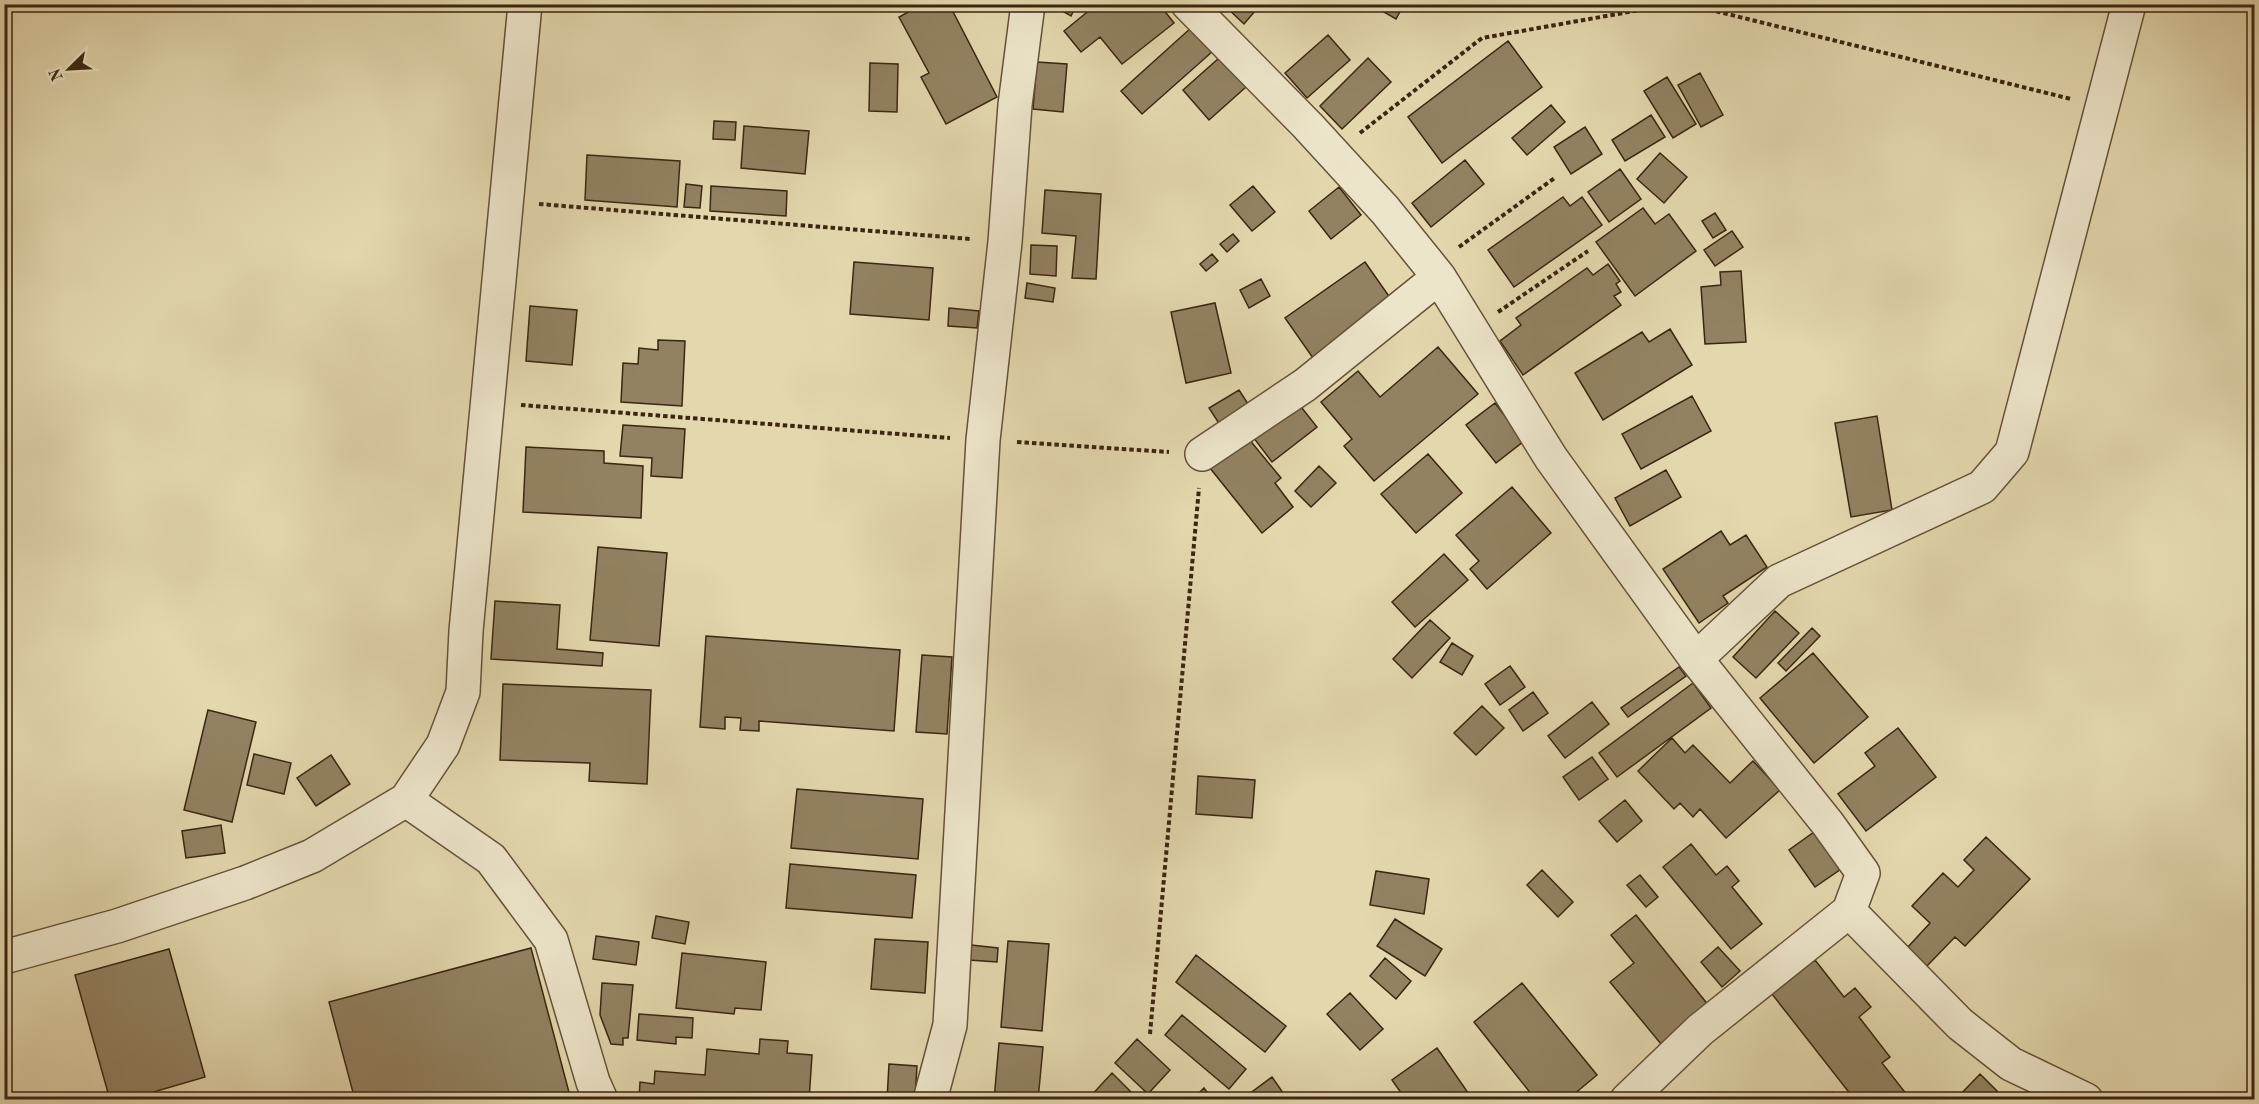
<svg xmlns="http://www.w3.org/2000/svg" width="2259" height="1104" font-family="'Old Standard TT',serif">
	<rect width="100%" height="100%" fill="#e3d7ae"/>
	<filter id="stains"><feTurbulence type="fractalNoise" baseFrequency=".00333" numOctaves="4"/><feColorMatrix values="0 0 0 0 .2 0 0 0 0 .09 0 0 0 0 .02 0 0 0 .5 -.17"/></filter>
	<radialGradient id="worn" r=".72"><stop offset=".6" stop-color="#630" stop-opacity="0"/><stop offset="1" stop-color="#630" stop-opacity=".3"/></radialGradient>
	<path fill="#928262" stroke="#3b2610" stroke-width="1.5" d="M923,4h26l48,93 -51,27 -25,-47 8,-4 -30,-56z
		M1050,4h27l-6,12z
		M1097,4h11l4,6 6,-6h41l15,19 -52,41 -22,-27 -19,15 -17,-21z
		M1223,4h38l-17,20z
		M1370,4h34l-8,15z
		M1192,27l21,24 -71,63 -21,-23z
		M1328,35l22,25 -43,38 -22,-25z
		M1508,41l34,46 -100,76 -34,-46z
		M1219,58l27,29 -37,33 -26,-30z
		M1368,58l23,24 -49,47 -22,-23z
		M1037,62l30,2 -4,48 -30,-3z
		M870,63l28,1 -1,48 -28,-1z
		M1700,73l23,42 -22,12 -23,-42z
		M1667,77l29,47 -23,14 -29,-47z
		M1551,105l14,17 -38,33 -15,-17z
		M1651,115l14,22 -40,24 -13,-21z
		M714,121l22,1 -1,18 -22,-1z
		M744,126l65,5 -4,43 -64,-6z
		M1585,127l17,27 -31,20 -17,-27z
		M1660,153l27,24 -23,26 -27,-24z
		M587,155l93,6 -3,46 -92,-7z
		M1465,160l19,24 -53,43 -19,-24z
		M1620,169l21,30 -32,23 -21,-30z
		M686,184l16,2 -2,22 -16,-1z
		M711,186l76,5 -1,25 -76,-5z
		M1253,186l22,26 -23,19 -22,-26z
		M1339,187l22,28 -30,24 -22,-28z
		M1045,190l56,4 -5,85 -24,-1 4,-42 -34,-3z
		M1563,197l7,9 12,-9 20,28 -88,62 -26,-37z
		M1643,208l12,16 14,-10 27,37 -61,45 -39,-54z
		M1715,213l11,17 -13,8 -11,-17z
		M1732,231l11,16 -28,19 -11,-16z
		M1233,234l6,7 -12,11 -7,-8z
		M1031,245l26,1 -1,30 -26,-2z
		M1212,254l6,7 -12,10 -6,-7z
		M854,262l79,6 -4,52 -79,-6z
		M1365,262l28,40 -80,56 -28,-40z
		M1608,264l12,17 -4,3 5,8 -7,4 7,9 -98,70 -23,-34 21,-16 -5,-7 71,-50 6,7z
		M1741,271l5,71 -41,2 -4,-57 20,-2 -1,-13z
		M1261,279l9,17 -21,12 -9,-18z
		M1027,283l28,5 -2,14 -28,-4z
		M1215,303l16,70 -45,10 -15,-71z
		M530,306l47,4 -5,55 -46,-4z
		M949,308l30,3 -2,17 -29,-2z
		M1670,329l22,36 -89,55 -28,-47 67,-41 7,10z
		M658,340l27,1 -3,65 -61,-4 2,-39 15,1 1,-16 19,2z
		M1438,347l40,47 -104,87 -30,-35 8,-7 -31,-37 37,-31 22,26z
		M1239,390l13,20 -30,18 -13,-20z
		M1692,396l19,35 -70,38 -19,-35z
		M1298,403l19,24 -45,35 -19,-25z
		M1495,403l29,38 -28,22 -30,-38z
		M1877,416l15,94 -41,7 -16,-94z
		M623,425l62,4 -3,49 -31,-2 1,-18 -32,-2z
		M1248,438l33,40 -6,5 18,24 -31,26 -52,-65z
		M526,447l78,4v12l39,3 -2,52 -118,-6z
		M1428,454l34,39 -46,40 -35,-39z
		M1319,466l17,17 -25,24 -16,-16z
		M1666,470l15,27 -51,29 -15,-28z
		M1512,487l39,46 -64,56 -17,-20 9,-8 -23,-26z
		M1721,531l9,14 16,-10 21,32 -44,29 5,7 -29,20 -36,-54z
		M598,547l69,6 -8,93 -69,-6z
		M1444,554l24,26 -53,47 -23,-25z
		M495,601l65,4 -3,44 46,4 -1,13 -111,-7z
		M1775,611l24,22 -43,45 -23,-21z
		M1430,620l20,18 -38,40 -19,-19z
		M1812,628l8,8 -34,35 -8,-8z
		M706,636l194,14 -6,81 -135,-10v10l-19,-1 1,-12 -16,-1v12l-25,-2z
		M1452,643l21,13 -11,19 -22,-13z
		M1813,653l55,64 -54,46 -54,-65z
		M922,655l30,2 -5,77 -31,-2z
		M1510,666l15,21 -25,18 -15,-21z
		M1679,667l7,9 -58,41 -7,-9z
		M1693,683l18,25 -94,69 -18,-24z
		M503,684l148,6 -4,94 -58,-3 1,-18 -90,-3z
		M1533,692l15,21 -25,18 -14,-21z
		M1592,702l17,22 -44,34 -17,-22z
		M1482,706l22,22 -28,27 -22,-22z
		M208,710l48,12 -24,100 -48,-12z
		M1898,728l38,49 -70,54 -28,-37 37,-28 -10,-13z
		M1672,738l13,15 8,-8 37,38 23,-22 27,29 -54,48 -26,-29 -7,8 -13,-14 -6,6 -36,-38z
		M254,754l37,9 -7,31 -37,-9z
		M331,755l19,29 -34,22 -19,-28z
		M1592,757l16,22 -29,21 -16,-23z
		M1198,776l57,4 -3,38 -56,-4z
		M797,789l126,10 -5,60 -127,-11z
		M1625,800l17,21 -25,21 -18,-21z
		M221,825l4,28 -39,5 -4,-27z
		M1814,832l27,37 -26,18 -26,-37z
		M1986,837l44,42 -65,67 -10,-9 -29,30 -19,-19 23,-25 -18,-17 31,-33 15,14 16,-17 -10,-10z
		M1691,844l25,31 11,-9 12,15 -7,6 30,37 -31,25 -68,-82z
		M790,864l126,11 -4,43 -126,-10z
		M1542,870l31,32 -15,15 -31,-32z
		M1376,871l53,8 -5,35 -54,-9z
		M1640,875l18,22 -12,10 -19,-22z
		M1636,915l73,91 -48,38 -51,-62 24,-19 -23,-28z
		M656,916l33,6 -4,22 -33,-6z
		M1395,919l47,30 -17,27 -48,-30z
		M596,936l43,6 -3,23 -43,-6z
		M875,939l53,3 -3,51 -54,-4z
		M1008,941l41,3 -7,87 -41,-4z
		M971,945l27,3 -1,14 -28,-2z
		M1718,947l22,24 -18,16 -21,-25z
		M531,948l40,152h-216l-26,-98z
		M169,949l36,128 -79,23h-16l-35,-125z
		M682,953l84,9 -5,48 -26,-2 -1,6 -58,-6z
		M1196,955l90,71 -21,26 -89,-70z
		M1385,958l26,23 -15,18 -26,-23z
		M1815,960l29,37 11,-9 16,19 -12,10 31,40 -8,6 29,37h-56l-83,-106z
		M602,983l31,2 -5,53h-5v7l-12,-1 -11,-29z
		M1522,983l75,92 -30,25h-31l-62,-78z
		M1350,993l33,36 -23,21 -33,-36z
		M639,1014l54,4 -1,20 -16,-1v7l-39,-4z
		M1182,1015l64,54 -17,20 -64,-54z
		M760,1039l28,2 -1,12 25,2 -3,45h-170l1,-18 14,2 1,-13 50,4 2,-26 52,5z
		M1137,1039l33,31 -22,24 -33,-31z
		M999,1043l44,4 -5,53h-44z
		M1437,1048l36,52h-67l-14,-20z
		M889,1064l28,2 -2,34h-28z
		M1112,1073l27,27h-52z
		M1980,1074l26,26h-51z
		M1272,1077l16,23h-47z
		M1204,1088l9,12h-21z
		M1833,1092l5,8h-15z"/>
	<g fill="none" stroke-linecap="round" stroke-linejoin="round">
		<defs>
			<path id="minor" d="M1188,4l120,122 77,84 54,67 112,181 145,201 132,165 35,49 -14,38 -149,119 -73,70
				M1202,454l103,-69 134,-108
				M1696,659l83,-78 203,-94 30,-35 117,-448
				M406,800l85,59 60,81 42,142 8,18
				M1849,911l111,113 51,40 75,36
				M930,1100l20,-75 33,-585 22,-198 10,-137 13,-101"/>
			<path id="tertiary" d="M4,957l113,-31 128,-43 67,-27 94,-56 37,-55 20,-53 3,-61 59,-627"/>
		</defs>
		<use href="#minor" stroke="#655238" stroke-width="36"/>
		<use href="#tertiary" stroke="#655238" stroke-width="36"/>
		<path stroke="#3b2610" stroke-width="4" stroke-dasharray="4.5 3" stroke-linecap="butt" d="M1687,4l384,95
			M1360,133l122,-95 192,-34
			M539,204l432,35
			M1459,247l97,-70
			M1498,312l90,-61
			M521,405l429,33
			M1017,442l152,10
			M1150,1034l49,-546"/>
		<use href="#minor" stroke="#ede5ca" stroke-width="33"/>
		<use href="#tertiary" stroke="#ede5ca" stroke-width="33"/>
	</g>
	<rect width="2259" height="1104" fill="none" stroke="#e3d7ae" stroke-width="24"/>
	<rect x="6" y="6" width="2247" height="1092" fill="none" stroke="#3b2610" stroke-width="3"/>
	<rect x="12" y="12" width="2235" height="1080" fill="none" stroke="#3b2610" stroke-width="1.5"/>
	<g transform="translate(69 69) rotate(246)" stroke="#ede5ca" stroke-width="4.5" paint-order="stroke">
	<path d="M0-4.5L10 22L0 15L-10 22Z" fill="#3b2610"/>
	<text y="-9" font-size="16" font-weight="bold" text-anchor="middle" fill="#3b2610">N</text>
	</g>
	<rect width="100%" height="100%" filter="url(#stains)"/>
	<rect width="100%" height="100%" fill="url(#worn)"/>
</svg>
